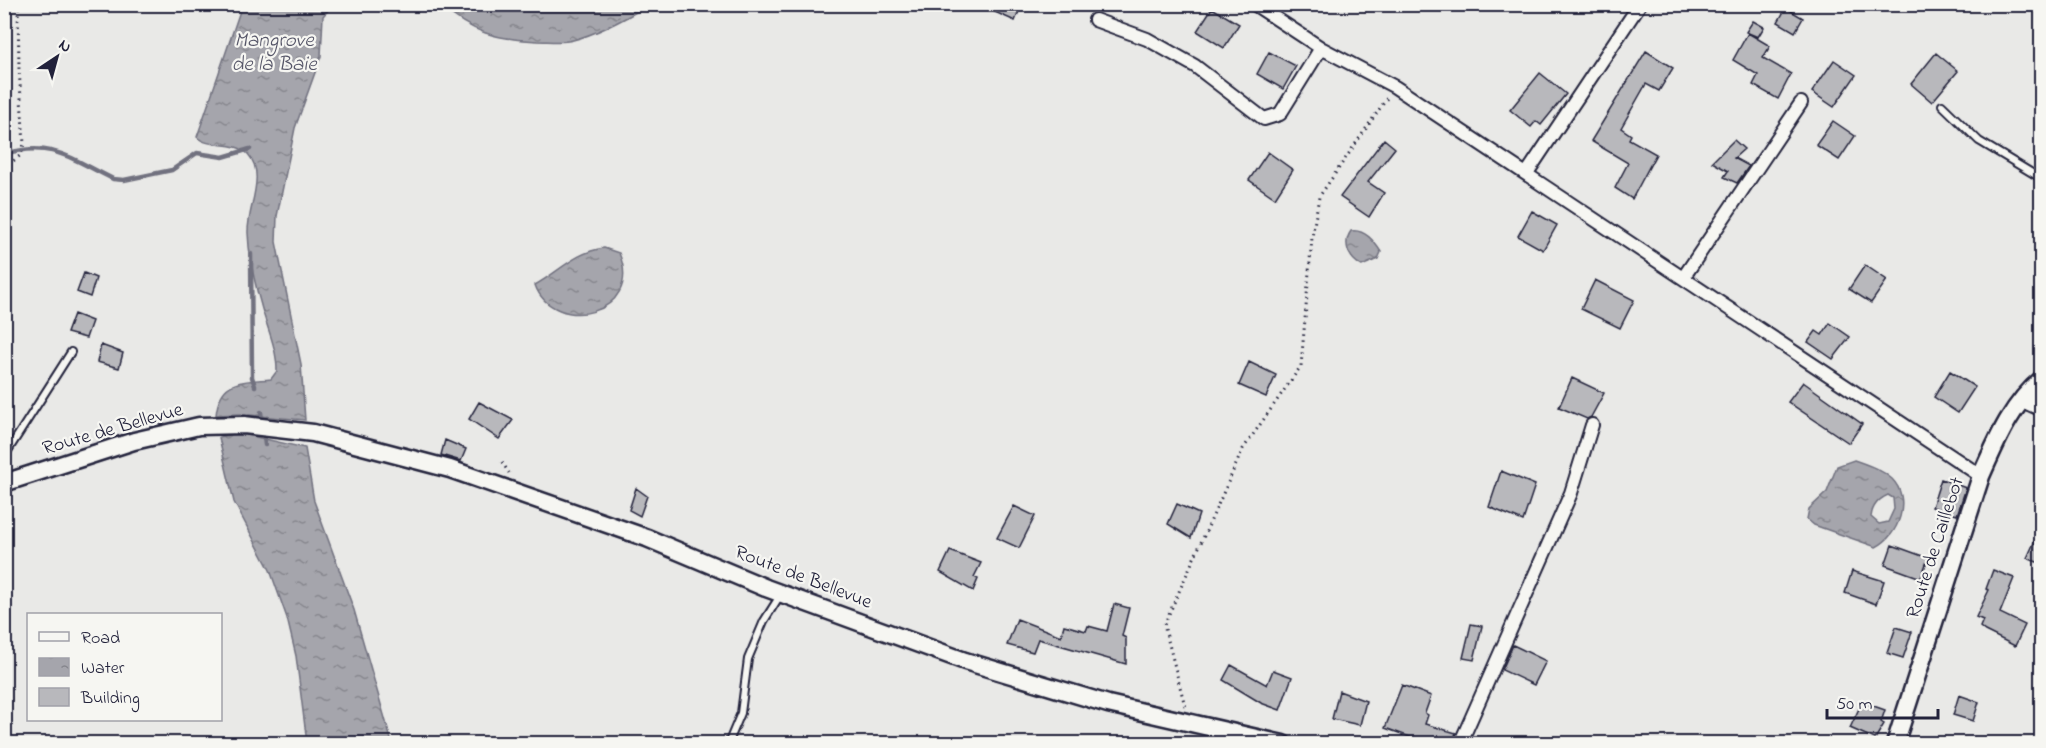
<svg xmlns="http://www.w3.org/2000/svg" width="2046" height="748" font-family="'Indie Flower',sans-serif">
	<defs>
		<pattern id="water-ripples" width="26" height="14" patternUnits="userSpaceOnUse" patternTransform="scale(1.5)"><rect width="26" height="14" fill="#a5a5ac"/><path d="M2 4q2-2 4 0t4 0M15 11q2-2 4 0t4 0" fill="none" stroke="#86868d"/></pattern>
	</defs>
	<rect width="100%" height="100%" fill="#e9e9e7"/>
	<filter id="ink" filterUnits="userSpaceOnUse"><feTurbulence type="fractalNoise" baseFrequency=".0167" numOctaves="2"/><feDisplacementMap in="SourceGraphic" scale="12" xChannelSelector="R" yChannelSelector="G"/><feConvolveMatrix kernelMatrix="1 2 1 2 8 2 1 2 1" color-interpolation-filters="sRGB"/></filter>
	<g filter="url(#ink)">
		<path fill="url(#water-ripples)" stroke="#71717f" stroke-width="1.5" fill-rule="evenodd" d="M242,5h91l-10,11 -2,40 -26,72 -18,88 -1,26 25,122 4,56 -56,-5 -2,20 58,13 9,53 40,109 38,133h-85l-11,-87 -9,-38 -17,-48 -36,-68 -14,-60 -1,-5 18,-3 4,-20 -25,1c4,-36 24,-33 55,-36l6,-8c0,-22 -9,-41 -15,-62 -7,-24 -13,-50 -14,-76 -1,-25 19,-58 0,-79 -13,-14 -39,-5 -51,-17z
			M440,5h208c-23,14 -48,28 -75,35 -11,3 -24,1 -36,1 -42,-2 -65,-8 -97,-36z
			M1351,231c14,-2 23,10 30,21l-3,7 -16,7c-13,-7 -20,-22 -11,-35z
			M604,248l15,5c26,63 -66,82 -84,32 24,-13 40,-33 69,-37z
			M1854,460c14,5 27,9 38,19 20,20 7,57 -16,68l-62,-22 -7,-6 2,-10 18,-17 10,-26zM1888,495l5,3 1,11 -6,13 -9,2 -8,-7c1,-11 8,-18 17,-22z"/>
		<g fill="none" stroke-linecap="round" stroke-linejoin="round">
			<path stroke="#71717f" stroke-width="4.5" d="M4,154c49,-14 67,5 109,25l11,1 48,-10 25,-17 26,4 27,-8
				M251,254l1,123 3,9
				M261,412l4,33"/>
		</g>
		<path fill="#b8b8bc" stroke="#22223b" stroke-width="1.5" d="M977,4h45l-7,17z
			M1212,8l27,16 -15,24 -27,-17z
			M1786,8l17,10 -8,14 -17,-10z
			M1753,21l11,6 -6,10 -12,-5z
			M1748,33l22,13 -7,12 28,16 -13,25 -25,-14 5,-10 -25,-15z
			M1646,51l27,17 -14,23 -13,-7 -25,44 10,7 -2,4 27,15 -24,45 -17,-11 13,-25 -37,-22z
			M1269,52l27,14 -13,23 -26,-15z
			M1936,53l22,18 -26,31 -21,-18z
			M1834,60l22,15 -22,32 -22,-15z
			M1540,73l26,21 -25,31 -5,-4 -5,6 -21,-17z
			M1833,121l22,15 -16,24 -23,-15z
			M1384,139l11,9 -27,34 16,11 -15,24 -29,-20z
			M1734,140l10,9 -10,9 15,8 -12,17 -13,-6 4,-6 -16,-9z
			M1268,152l25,18 -18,28 -26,-18z
			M1532,211l25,14 -14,25 -25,-14z
			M1865,265l22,15 -16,23 -22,-14z
			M84,273l12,5 -6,19 -13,-5z
			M1595,280l39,20 -14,28 -39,-19z
			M74,314l18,7 -6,17 -19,-5z
			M1830,323l20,14 -17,22 -25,-17 8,-11 6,4z
			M101,345l22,8 -4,15 -22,-6z
			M1249,362l27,13 -10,22 -27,-12z
			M1950,371l25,16 -17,26 -24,-16z
			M1572,378l32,15 -13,24 -4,2 -28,-12z
			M1803,382l59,42 -13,19 -61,-41z
			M479,402l34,18 -14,19 -30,-20z
			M445,440l21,9 -5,12 -20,-6z
			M1501,471l34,14 -12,36 -34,-14z
			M1941,479l25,9 -9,27 -25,-8z
			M636,488l11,8 -7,20 -11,-6z
			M1177,504l22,10 -8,24 -23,-14z
			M1014,506l21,10 -16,32 -22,-10z
			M2042,525v39l-15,-6z
			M1892,545l36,13 -7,20 -36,-13z
			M950,551l31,12 -7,14 4,2 -5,12 -33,-19z
			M1993,570l21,8 -14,35 25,12 -10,21 -30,-15 -5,-4 3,-7 -7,-3 13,-27 -3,-1z
			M1852,571l32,10 -8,23 -31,-11z
			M1114,604l15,4 -7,28 4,2v26l-88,-25 -5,13 -26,-7 10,-26 44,17 3,-11 22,6 2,-5 19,5z
			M1471,624l11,2 -8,34 -11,-2z
			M1896,627l16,5 -9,26 -16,-5z
			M1513,645l33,16 -12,24 -32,-15z
			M1231,665l36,20 6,-15 19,7 -12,33 -19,-7 -38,-23z
			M1402,685l29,11 -6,17 3,2 -3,9 31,9 -4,11h-32l1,-3 -36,-13z
			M1339,691l27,10 -6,24 -28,-6z
			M1959,695l20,7 -6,19 -20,-6z
			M1862,702l23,8 -4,12 3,2 -9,15 -25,-11z"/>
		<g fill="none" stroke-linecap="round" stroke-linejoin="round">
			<defs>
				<path id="service" d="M1942,105l37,36 63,38
					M4,457l67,-105
					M728,744l13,-31 7,-54 16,-38 17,-27"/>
				<path id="minor" d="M1254,4l67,44 74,39 586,389
					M1095,20l52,19 48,27 69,53 16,-5 41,-66
					M1527,173l113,-169
					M1683,278l118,-175
					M2020,400l22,10
					M1460,744l111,-251 21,-68"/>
				<path id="secondary" d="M4,483l130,-42 65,-15 45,-1 69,8 137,36 197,69 119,50 199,73 143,43 175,40
					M1895,744l86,-268c16,-36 30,-71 61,-97"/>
			</defs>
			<use href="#service" stroke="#22223b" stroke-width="10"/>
			<use href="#minor" stroke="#22223b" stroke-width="16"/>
			<use href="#secondary" stroke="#22223b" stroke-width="21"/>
			<path stroke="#22223b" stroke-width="3" stroke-dasharray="1.5 4.5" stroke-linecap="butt" d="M4,168l17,-13 3,-11 -5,-76 -1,-64
				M502,462l7,11
				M1185,706l-21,-81 79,-176 58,-83 11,-129 7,-40 68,-99"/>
			<use href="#service" stroke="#f6f6f2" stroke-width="6"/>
			<use href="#minor" stroke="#f6f6f2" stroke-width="12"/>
			<use href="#secondary" stroke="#f6f6f2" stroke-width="16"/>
		</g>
	</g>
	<g text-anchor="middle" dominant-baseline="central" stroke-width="4.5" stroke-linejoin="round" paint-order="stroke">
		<g font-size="20" fill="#22223b" stroke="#f6f6f2">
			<text transform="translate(113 430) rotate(-16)">Route de Bellevue</text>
			<text transform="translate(1936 548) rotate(-72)">Route de Caillebot</text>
			<text transform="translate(803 578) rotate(21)">Route de Bellevue</text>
		</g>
		<g font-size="21" font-style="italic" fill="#565668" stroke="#f6f6f2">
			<text x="274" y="41">Mangrove<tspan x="274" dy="24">de la Baie</tspan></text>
		</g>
	</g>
	<rect width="2046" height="748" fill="none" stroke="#f6f6f2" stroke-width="24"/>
	<rect x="12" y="12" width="2022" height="724" fill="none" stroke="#22223b" stroke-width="2" filter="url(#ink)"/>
	<rect x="27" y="613" width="195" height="108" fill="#f6f6f2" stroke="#a1a1a9" stroke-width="1.5"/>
	<rect x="39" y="632" width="30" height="9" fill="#f6f6f2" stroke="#a1a1a9" stroke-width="1.5"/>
	<text x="81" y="643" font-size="18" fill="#22223b">Road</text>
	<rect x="39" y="658" width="30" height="18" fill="url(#water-ripples)" stroke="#a1a1a9" stroke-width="1.5"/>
	<text x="81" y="673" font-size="18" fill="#22223b">Water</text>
	<rect x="39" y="688" width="30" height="18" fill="#b8b8bc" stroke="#a1a1a9" stroke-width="1.5"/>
	<text x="81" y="703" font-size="18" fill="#22223b">Building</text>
	<g transform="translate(57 57) rotate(36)" stroke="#f6f6f2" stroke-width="4.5" paint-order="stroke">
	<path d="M0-4.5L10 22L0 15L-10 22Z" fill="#22223b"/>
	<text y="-9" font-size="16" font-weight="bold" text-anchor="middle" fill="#22223b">N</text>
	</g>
	<path d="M1827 709v9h111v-9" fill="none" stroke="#22223b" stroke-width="3"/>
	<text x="1836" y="709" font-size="18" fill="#22223b" stroke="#f6f6f2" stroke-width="4.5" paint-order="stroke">50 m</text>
</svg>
